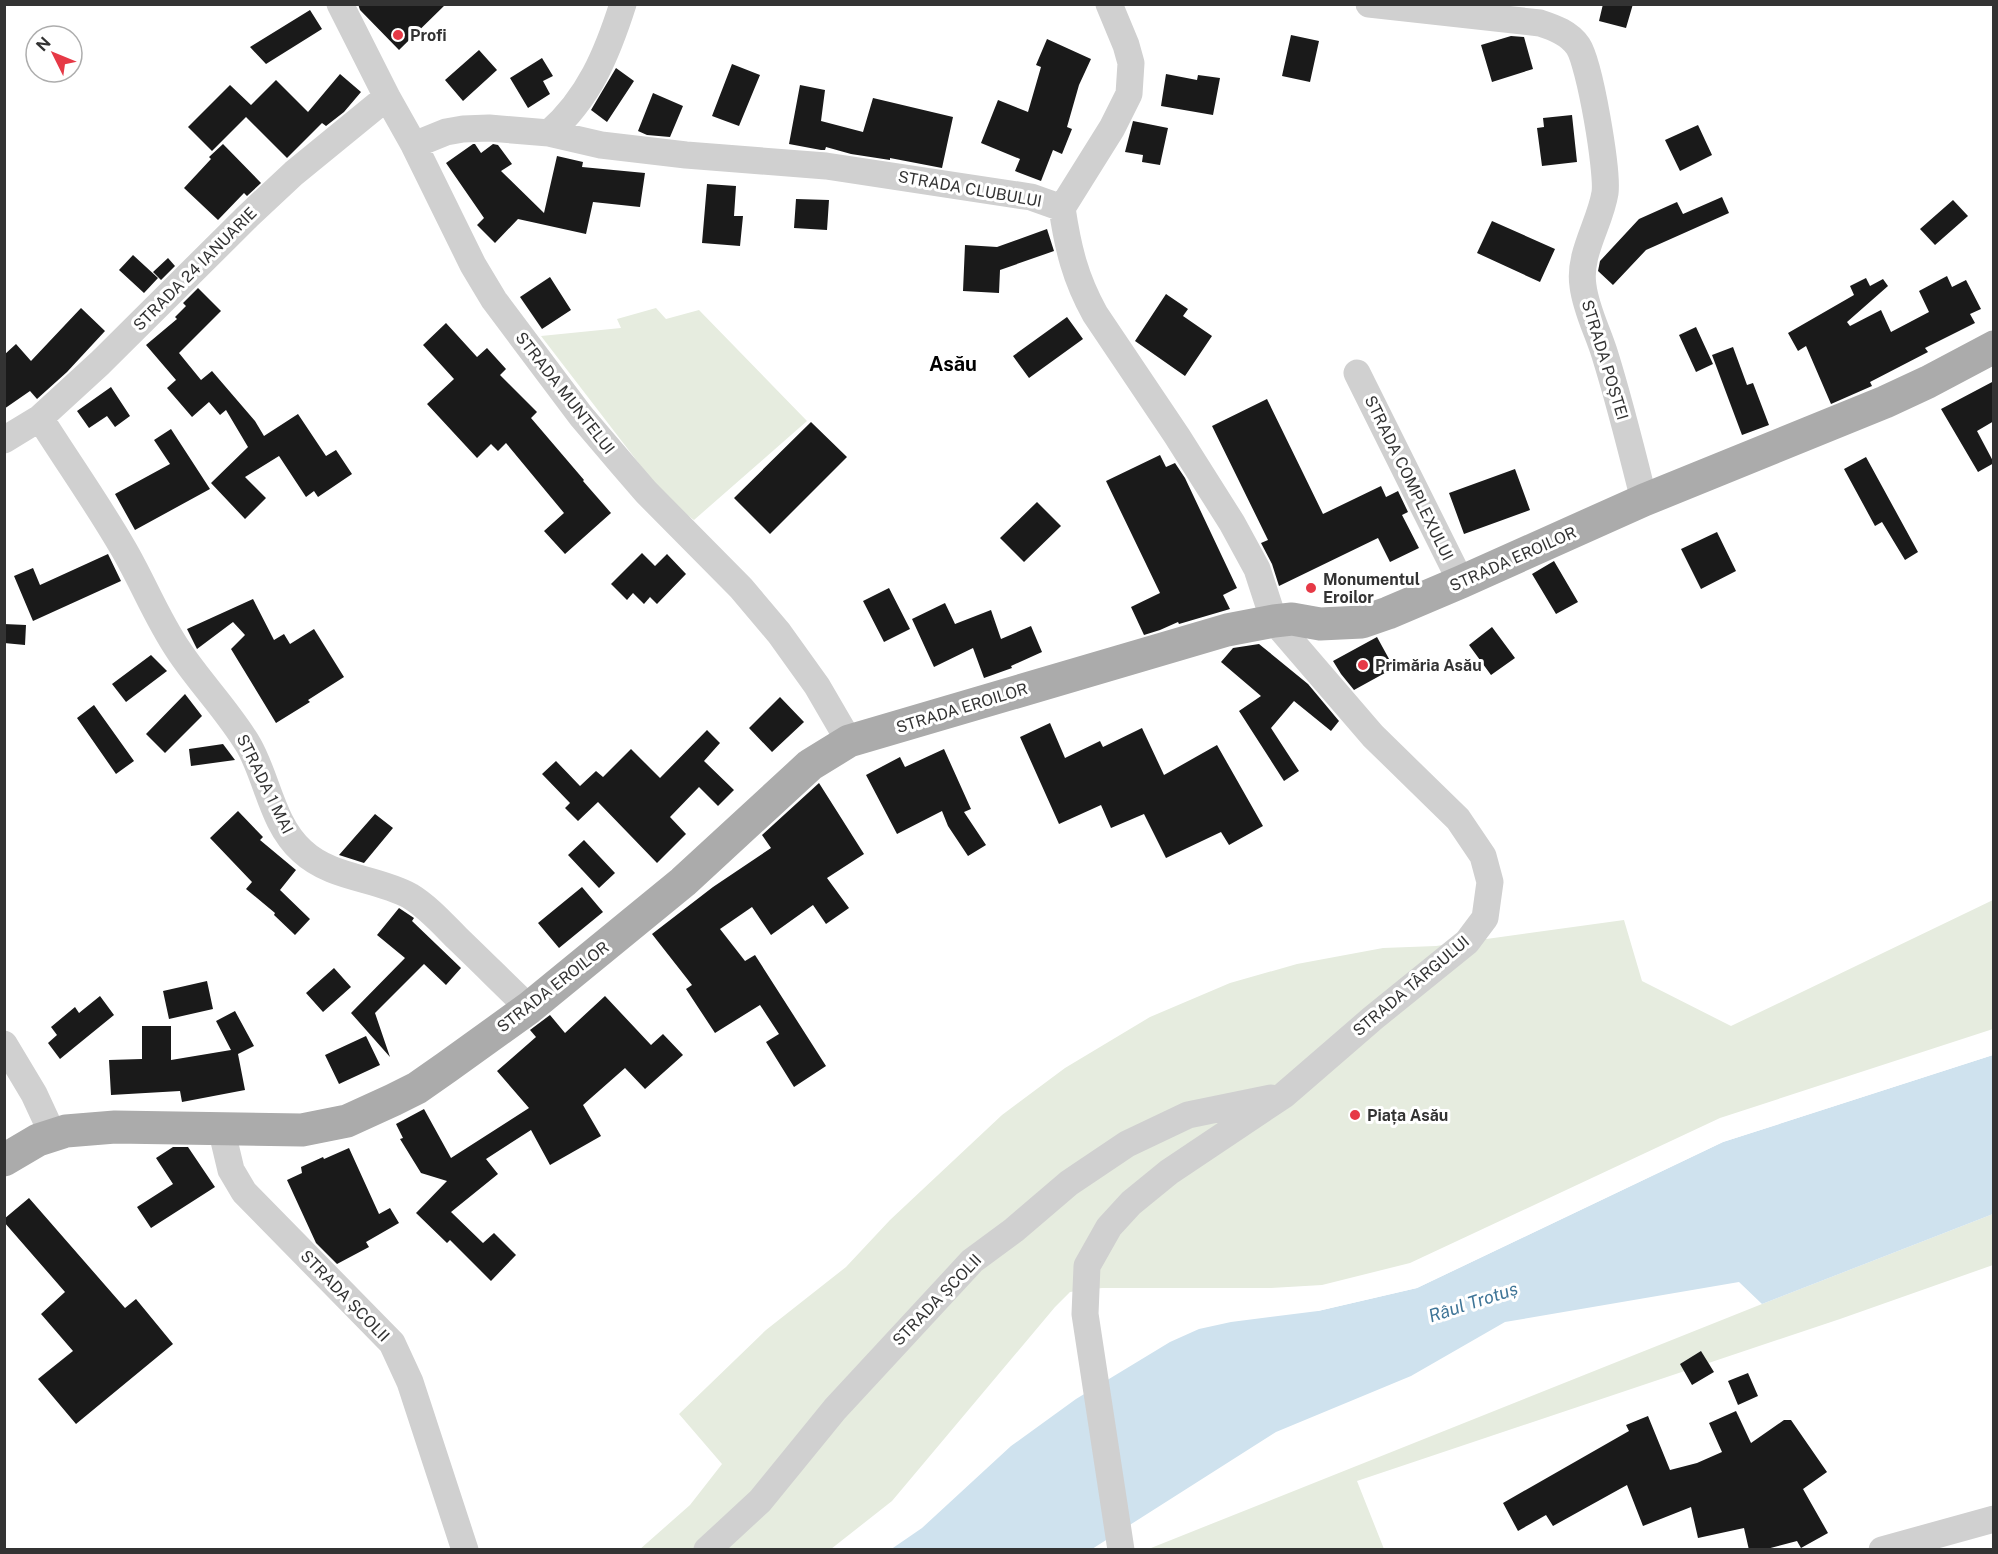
<svg xmlns="http://www.w3.org/2000/svg" width="1998" height="1554" font-family="'Public Sans',sans-serif">
	<rect width="100%" height="100%" fill="#fff"/>
	<path fill="#e6ecdf" d="M656,308l10,11 33,-9 108,111 -113,99 -27,-20 -126,-164 80,-8 -4,-9z
		M1993,900v129l-273,89 -310,145 -88,22 -51,3h-169l-32,4 -15,15 -163,194 -61,48 -192,1 51,-45 32,-41 -43,-50 87,-84 80,-63 44,-47 112,-105 63,-47 85,-51 80,-34 67,-19 86,-16 53,-2 188,-26 18,61 89,45z
		M1993,1214v51l-153,54 -483,162 27,68 -238,1 616,-246z"/>
	<path fill="#cfe2ee" d="M1993,1055v159l-231,90 -23,-22 -234,40 -94,54 -135,56 -184,117 -202,1 32,-22 89,-82 65,-47 94,-57 29,-13 32,-7 87,-11 99,-23 306,-146z"/>
	<path fill="#fff" d="M1994,1052l-1,3 -270,87 -306,146 -99,23h-20l20,-3 98,-22 305,-146z"/>
	<path fill="#1a1a1a" d="M358,4h88l-47,46 -39,-40z
		M1603,4h30l-7,24 -27,-7z
		M310,10l12,19 -56,35 -16,-17z
		M1291,35l28,6 -9,41 -28,-6z
		M1511,36l13,1 9,32 -41,13 -11,-37z
		M1047,39l44,20 -12,26 -12,42 5,2 -10,25 -9,-4 -12,31 -26,-10 5,-12 -39,-16 17,-43 30,12 13,-45 -5,-2z
		M479,50l18,20 -34,31 -18,-21z
		M542,58l11,18 -10,5 7,13 -22,14 -18,-30z
		M732,64l28,11 -21,51 -27,-10z
		M616,68l18,13 -27,41 -16,-12z
		M340,74l21,18 -17,20 -18,14 -4,-3 -35,35 -41,-41 -34,34 -24,-24 42,-42 21,20 25,-25 32,32z
		M1166,74l31,6 1,-5 22,3 -7,37 -52,-9z
		M800,85l25,5 -4,31 42,11 10,-34 80,19 -11,51 -52,-10v2l-39,-6 -25,-7 -1,3h-4l-32,-6z
		M653,93l30,13 -13,31 -23,-2 -9,-4z
		M1572,115l5,47 -35,4 -5,-38 7,-1 -1,-9z
		M1133,121l35,7 -8,37 -18,-3 1,-7 -18,-3z
		M1698,125l14,30 -32,16 -15,-31z
		M223,144l38,39 -14,13 -3,-3 -26,27 -34,-32 27,-29 -2,-2z
		M473,144h2l6,9 12,-9 5,1 14,19 -11,7 43,42 13,-57 26,6 -1,5 63,6 -5,34 -47,-5 -7,32 -68,-15 -23,24 -18,-18 7,-7 -38,-55z
		M707,184l29,2 -2,30h9l-3,30 -38,-3z
		M1722,197l7,16 -83,37 -33,35 -15,-14 2,-10 39,-42 38,-17 6,12z
		M796,199l33,1 -2,30 -33,-2z
		M1953,200l15,16 -33,29 -15,-16z
		M1492,221l63,28 -15,33 -63,-29z
		M1047,229l7,22 -54,19 -1,23 -36,-2 2,-46 32,2z
		M133,255l25,23 -14,15 -25,-23z
		M168,258l7,8 -14,14 -8,-8z
		M1947,276l5,11 14,-7 15,29 -11,5 5,9 -50,25 3,4 -58,30 2,4 -41,18 -25,-58 -8,5 -10,-18 66,-38 -4,-9 16,-8 4,8 13,-7 5,7 -41,36 3,4 31,-16 10,22 38,-20 -10,-21z
		M550,277l21,33 -29,19 -22,-32z
		M198,288l23,23 -42,42 22,27 11,-9 43,50 9,15 34,-22 28,42 10,-6 16,24 -34,23 -4,-6 -8,6 -27,-41 -34,21 21,21 -21,21 -34,-36 37,-36 -22,-37 -6,5 -11,-13 -17,15 -25,-29 9,-8 -30,-35 31,-26 -2,-2 11,-11 -3,-3z
		M1166,294l22,15 -5,7 29,20 -27,40 -50,-35z
		M81,308l24,23 -38,41 -30,27 -7,-8 -26,18v-54l12,-11 15,17z
		M1067,317l16,22 -54,39 -16,-22z
		M446,323l31,34 10,-9 19,21 -6,6 37,37 -6,6 53,62 -1,1 28,32 -46,41 -21,-23 20,-18 -58,-70 -8,8 -7,-7 -14,14 -50,-54 27,-25 -31,-34z
		M1696,327l17,37 -17,8 -17,-37z
		M1733,347l14,38 6,-2 16,42 -27,10 -30,-80z
		M1994,381v40l-17,10 17,32 -16,9 -37,-63z
		M111,387l19,29 -15,11 -8,-11 -18,12 -12,-17z
		M1267,399l56,115 58,-28 5,11 12,-6 10,21 -6,3 17,33 -29,14 -12,-24 -99,48 -7,-22 -11,-21 7,-3 -56,-114z
		M811,422l36,35 -77,77 -36,-36z
		M171,429l39,60 -75,41 -20,-36 55,-30 -16,-24z
		M1160,455l6,12 9,-4 10,15 52,110 -14,7 7,14 -51,15 -1,-2 -18,8 -16,5 -13,-28 29,-14 -54,-112z
		M1866,457l52,95 -13,8 -23,-38 -7,4 -31,-57z
		M1515,469l15,41 -66,24 -15,-41z
		M1037,502l24,24 -37,36 -24,-24z
		M1717,532l19,39 -35,18 -20,-40z
		M642,553l13,13 12,-12 19,20 -29,30 -7,-7 -6,7 -11,-11 -6,7 -16,-16z
		M108,554l13,27 -88,40 -19,-45 19,-8 7,17z
		M1554,561l24,41 -22,12 -24,-40z
		M889,588l21,41 -26,13 -21,-41z
		M253,599l21,41 10,-6 6,10 24,-15 30,48 -36,23 2,2 -34,21 -45,-74 14,-14 -12,-13 -36,27 -10,-20z
		M945,603l10,21 36,-14 10,29 30,-13 11,26 -31,14 1,2 -28,10 -11,-30 -39,19 -22,-48z
		M4,624l22,1 -1,20 -21,-2z
		M1492,627l23,31 -24,17 -22,-30z
		M1377,637l17,31 -40,22 -13,-16 -8,-13z
		M1259,644l49,40 31,37 -8,10 -37,-30 -23,27 28,43 -15,10 -45,-70 22,-15 -40,-34 12,-14z
		M151,655l16,16 -41,31 -14,-18z
		M185,694l17,22 -37,37 -19,-19z
		M780,697l24,25 -32,30 -23,-24z
		M94,705l40,56 -18,13 -39,-56z
		M1050,723l15,35 35,-17 3,6 39,-19 22,47 53,-30 46,81 -34,19 -8,-13 -55,26 -22,-44 -33,14 -10,-23 -42,19 -39,-87z
		M707,730l13,13 -16,18 30,29 -16,16 -19,-19 -29,30 16,17 -29,29 -59,-61 -20,19 -13,-13 5,-5 -28,-29 14,-13 24,25 16,-15 7,6 28,-28 29,29z
		M223,744l12,16 -44,6 -2,-17z
		M944,749l27,60 -7,3 22,33 -18,11 -20,-30 -6,-15 -45,23 -31,-59 34,-18 5,10z
		M819,783l45,71 -37,24 22,30 -23,16 -13,-19 -42,30 -19,-28 -32,22 25,32 10,-6 71,111 -32,21 -28,-45 13,-8 -19,-29 -45,28 -29,-44 6,-4 -40,-51 61,-47 58,-39 -9,-13z
		M238,811l25,26 -3,3 36,30 -16,20 30,29 -15,16 -21,-20 1,-2 -29,-24 6,-7 -42,-44z
		M375,814l18,14 -29,35 -25,-8z
		M584,840l31,33 -16,15 -31,-33z
		M582,887l21,25 -44,36 -21,-25z
		M399,908l15,10 -2,3 49,47 -15,17 -22,-21 -49,49 15,44 -39,-44 54,-55 -28,-23z
		M334,968l17,19 -28,25 -17,-19z
		M207,981l6,28 -44,10 -6,-28z
		M100,996l14,19 -54,44 -12,-16 9,-8 -6,-8 24,-20 4,6z
		M605,996l46,49 12,-11 20,21 -38,34 -20,-21 -42,37 18,31 -51,29 -19,-35 -45,29 12,15 -47,38 32,31 11,-10 22,22 -25,26 -41,-41 -3,3 -31,-30 31,-32 -26,-8 -21,-34 3,-1 -7,-14 28,-15 27,49 78,-50 -32,-37 39,-34 -6,-7 20,-15 15,18z
		M235,1011l19,35 -16,8 7,36 -63,12 -2,-11 -69,4 -2,-35 33,-1v-33h29v34l60,-10 -15,-29z
		M366,1036l14,29 -41,19 -14,-29z
		M173,1147h15l27,40 -64,41 -14,-21 36,-23 -17,-26z
		M349,1148l30,66 11,-6 9,15 -33,19 3,5 -32,17 -21,-21 -29,-63 15,-7 -1,-6 22,-10 1,2z
		M29,1198l96,110 11,-9 37,45 -97,80 -38,-45 35,-28 -32,-37 24,-22 -61,-70v-3z
		M1701,1351l13,21 -22,13 -12,-21z
		M1748,1373l10,23 -20,9 -10,-24z
		M1736,1411l15,32 33,-23h7l36,52 -24,17 25,44 -27,15 -4,-7 -34,9h-14l-5,-22 -46,10 -7,-31 -48,19 -16,-41 -74,41 -7,-11 -28,16 -15,-28 126,-72 -3,-6 22,-9 22,54 27,-7 25,-11 -13,-29z"/>
	<g fill="none" stroke-linecap="round" stroke-linejoin="round">
		<path stroke="#d0d0d0" stroke-width="27" d="M340,4l47,93 27,48 59,120 21,35 87,116 40,47 25,29 95,96 38,45 38,53 32,55
			M1369,4l171,19c15,5 29,10 38,23 12,18 30,126 27,147 -5,31 -27,61 -22,93 3,24 15,46 22,69 15,48 27,97 39,145
			M549,133c40,-35 58,-79 74,-129
			M414,145l32,-13 17,-3 26,-1 60,5 52,12 85,10 140,11 205,31 31,11c6,40 13,70 33,106l82,122 55,87 25,46 17,52 99,115 85,83 25,37 7,26 -5,36 -18,24 -94,76 -89,77 -115,77 -38,31 -22,24 -22,39 -2,48 36,236
			M1062,208l50,-80 17,-34 2,-31 -5,-18 -17,-41
			M1357,373l104,209
			M40,418c27,43 57,85 83,130 20,34 34,71 56,103 22,33 50,61 70,95 19,34 23,78 53,105 30,28 73,26 108,45 18,11 33,28 47,42 24,23 48,47 72,70
			M4,440l36,-22 60,-55 148,-147 46,-43 93,-76
			M4,1044l30,50 19,41
			M221,1128l10,42 13,22 148,151 18,39 55,168
			M707,1550l53,-49 75,-92 137,-148 42,-31 55,-47 58,-39 61,-29 83,-17
			M1882,1550l112,-31"/>
		<path stroke="#ababab" stroke-width="33" d="M4,1160l34,-20 28,-9 49,-4 187,3 45,-9 46,-21 24,-12 30,-21 82,-59 154,-126 127,-117 39,-24 378,-111 47,-9 18,-2 28,5 42,-2 26,-9 73,-31 183,-82 241,-98 43,-20 66,-35"/>
	</g>
	<g fill="#e63946" stroke="#fff" stroke-width="2">
		<circle cx="398" cy="35" r="6"/>
		<circle cx="1311" cy="588" r="6"/>
		<circle cx="1363" cy="665" r="6"/>
		<circle cx="1355" cy="1115" r="6"/>
	</g>
	<g text-anchor="middle" dominant-baseline="central" stroke-width="6" stroke-linejoin="round" paint-order="stroke">
		<g font-size="16" font-weight="bold" fill="#333" stroke="#fff" text-anchor="start">
			<text x="410" y="35">Profi</text>
			<text x="1323" y="579">Monumentul<tspan x="1323" dy="18">Eroilor</tspan></text>
			<text x="1375" y="665">Primăria Asău</text>
			<text x="1367" y="1115">Piața Asău</text>
		</g>
		<g font-size="16" fill="#333" stroke="#fff">
			<text transform="translate(970 189) rotate(10)">STRADA CLUBULUI</text>
			<text transform="translate(195 269) rotate(-45)">STRADA 24 IANUARIE</text>
			<text transform="translate(1605 360) rotate(73)">STRADA POȘTEI</text>
			<text transform="translate(565 393) rotate(52)">STRADA MUNTELUI</text>
			<text transform="translate(1409 478) rotate(64)">STRADA COMPLEXULUI</text>
			<text transform="translate(1513 559) rotate(-24)">STRADA EROILOR</text>
			<text transform="translate(962 708) rotate(-17)">STRADA EROILOR</text>
			<text transform="translate(265 784) rotate(64)">STRADA 1 MAI</text>
			<text transform="translate(1411 986) rotate(-40)">STRADA TÂRGULUI</text>
			<text transform="translate(553 987) rotate(-38)">STRADA EROILOR</text>
			<text transform="translate(345 1296) rotate(46)">STRADA ȘCOLII</text>
			<text transform="translate(937 1300) rotate(-46)">STRADA ȘCOLII</text>
		</g>
		<g font-size="18" font-style="italic" fill="#3f7597" stroke="#fff">
			<text transform="translate(1473 1302) rotate(-18)">Râul Trotuș</text>
		</g>
		<g font-size="20" font-weight="bold" fill="#000" stroke="#fff">
			<text x="953" y="364">Asău</text>
		</g>
	</g>
	<rect width="1998" height="1554" fill="none" stroke="#333333" stroke-width="12"/>
	<g transform="translate(54 54) rotate(313)"><circle r="28" fill="#ffffff" stroke="#adadad" stroke-width="1.5"/>
	<path d="M0-4.5L10 22L0 15L-10 22Z" fill="#e63946"/>
	<text y="-9" font-size="16" font-weight="bold" text-anchor="middle" fill="#333333">N</text>
	</g>
</svg>
